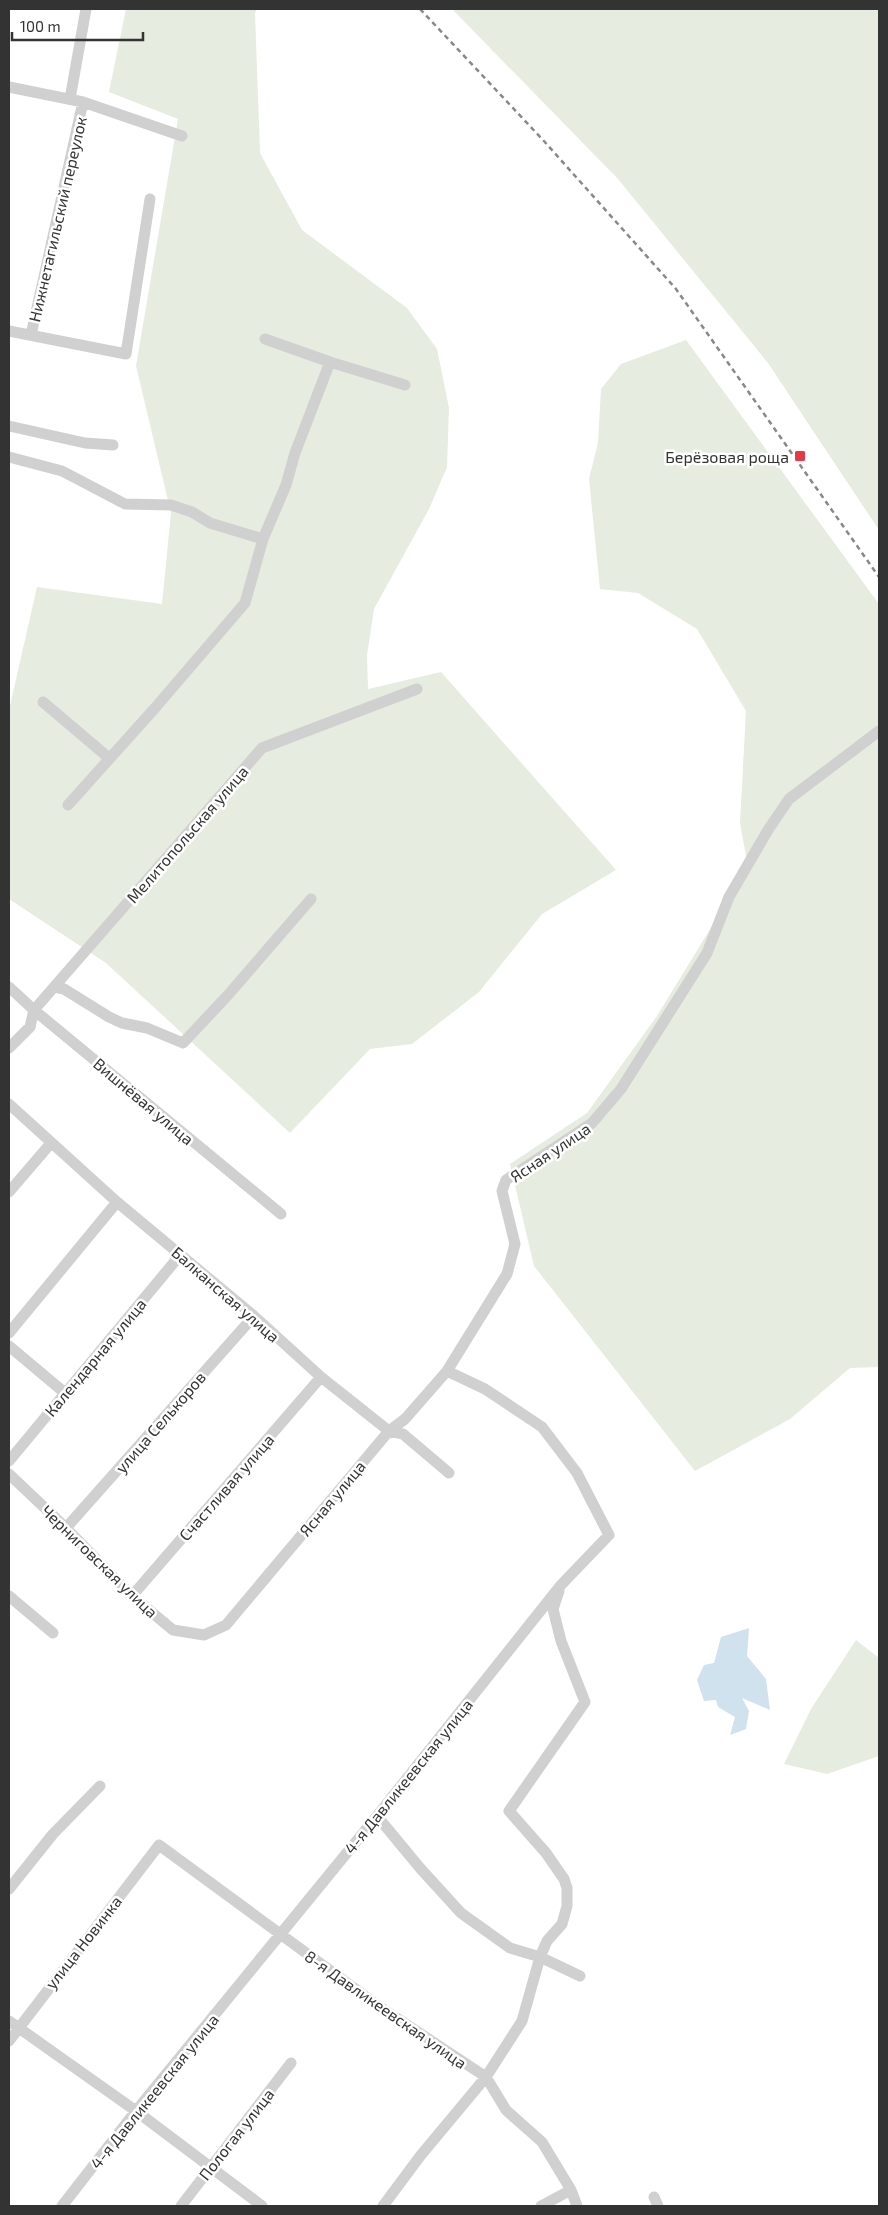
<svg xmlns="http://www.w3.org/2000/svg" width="888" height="2215" font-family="'Exo 2',sans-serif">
	<rect width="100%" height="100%" fill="#fff"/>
	<path fill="#e6ecdf" d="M126,9h131l-2,4 5,140 42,77 105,78 30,41 12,59 -2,59 -18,42 -55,100 -7,46 1,34 73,-17 175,198 -74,44 -63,78 -67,52 -42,5 -80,84 -184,-170 -97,-64v-189l28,-123 125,17 9,-91 -35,-147 42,-247 -69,-27z
		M452,9h427v521l-111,-167 -150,-184z
		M686,340l193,264v763l-29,1 -60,51 -95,52 -161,-205 -24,-102 77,-51 70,-97 91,-149 -8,-44 6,-112 -49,-82 -59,-36 -38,-4 -11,-110 9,-36 3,-54 20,-25z
		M856,1640l23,18v98l-52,18 -43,-10 27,-55z"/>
	<path fill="#cfe2ee" d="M749,1628l-2,28 19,23 4,31 -28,-12 7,13 -3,18 -16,6 5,-18 -17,-10 -2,-7 -12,1 -7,-21 7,-15 10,-2 7,-26z"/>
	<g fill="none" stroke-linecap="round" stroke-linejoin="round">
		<path stroke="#d0d0d0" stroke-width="11" d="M9,87l74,15 99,34
			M70,99l16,-90
			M9,331l117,23 24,-155
			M31,335l52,-233
			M265,339l65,23 75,23
			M9,426l76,17 28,2
			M9,457l53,14 63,33 46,1 21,7 18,11 53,16
			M43,702l66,56
			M68,805l87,-97 90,-105 18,-64 23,-54 9,-32 35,-91
			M9,987l25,23 247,204
			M54,987l10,2 45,28 13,6 25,5 36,15 45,-48 83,-96
			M9,1048l21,-21 4,-17 228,-262 155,-59
			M9,1104l108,98 137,114 67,61 68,54 14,3 46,39
			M9,1192l42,-49
			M9,1333l108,-131
			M9,1346l56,47
			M9,1461l172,-207
			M9,1474l57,54 66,68 41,34 31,5 22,-10 163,-194 16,-12 42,-48 60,-97 8,-30 -13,-53 4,-11 86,-57 29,-34 86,-136 22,-56 39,-67 21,-31 90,-68
			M66,1528l188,-212
			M9,1596l44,37
			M132,1596l189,-219
			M377,1816l43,52 41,45 49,35 30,9 40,19
			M9,1889l44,-55 47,-48
			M9,2021l127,90 126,95
			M9,2041l150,-196 218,160 109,72 20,33 36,32 29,48 6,16
			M654,2197l4,9
			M62,2206l74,-95 241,-295 184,-231 48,-50 -32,-62 -35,-46 -57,-38 -38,-18
			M181,2206l110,-143
			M383,2206l38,-51 65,-78 36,-56 18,-64 7,-16 15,-17 5,-18v-18l-3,-9 -18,-26 -37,-42 76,-109 -24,-61 -8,-32 6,-18
			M541,2206l30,-16"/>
		<path stroke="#888" stroke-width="2.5" stroke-dasharray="5 4" stroke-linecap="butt" d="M420,9l123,131 133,149 203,288"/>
	</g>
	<rect fill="#e63946" stroke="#fff" stroke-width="2" x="794" y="450" width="12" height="12" rx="2.5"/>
	<g text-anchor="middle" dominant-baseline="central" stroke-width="5" stroke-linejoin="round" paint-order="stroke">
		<g font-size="16" fill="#333" stroke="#fff">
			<text transform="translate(57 219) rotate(-77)">Нижнетагильский переулок</text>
			<text transform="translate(187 834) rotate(-49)">Мелитопольская улица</text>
			<text transform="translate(144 1101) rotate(40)">Вишнёвая улица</text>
			<text transform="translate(550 1152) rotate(-34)">Ясная улица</text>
			<text transform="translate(226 1294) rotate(41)">Балканская улица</text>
			<text transform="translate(95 1357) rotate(-50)">Календарная улица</text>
			<text transform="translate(160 1422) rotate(-49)">улица Селькоров</text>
			<text transform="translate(226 1487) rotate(-49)">Счастливая улица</text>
			<text transform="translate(332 1498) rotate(-50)">Ясная улица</text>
			<text transform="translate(100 1561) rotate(44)">Черниговская улица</text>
			<text transform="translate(408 1776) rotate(-51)">4-я Давликеевская улица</text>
			<text transform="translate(83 1942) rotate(-52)">улица Новинка</text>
			<text transform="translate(386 2009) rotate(35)">8-я Давликеевская улица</text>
			<text transform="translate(154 2091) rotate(-51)">4-я Давликеевская улица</text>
			<text transform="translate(236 2134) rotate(-52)">Пологая улица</text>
		</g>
		<g font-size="16" fill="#333" stroke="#fff" text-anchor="end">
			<text x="789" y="456">Берёзовая роща</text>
		</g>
	</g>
	<rect width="888" height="2215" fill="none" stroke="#333333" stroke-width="20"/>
	<path d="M12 32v8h131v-8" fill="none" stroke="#333333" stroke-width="2.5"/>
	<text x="20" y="32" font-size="15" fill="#333333" stroke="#ffffff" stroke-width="4" paint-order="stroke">100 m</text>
</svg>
